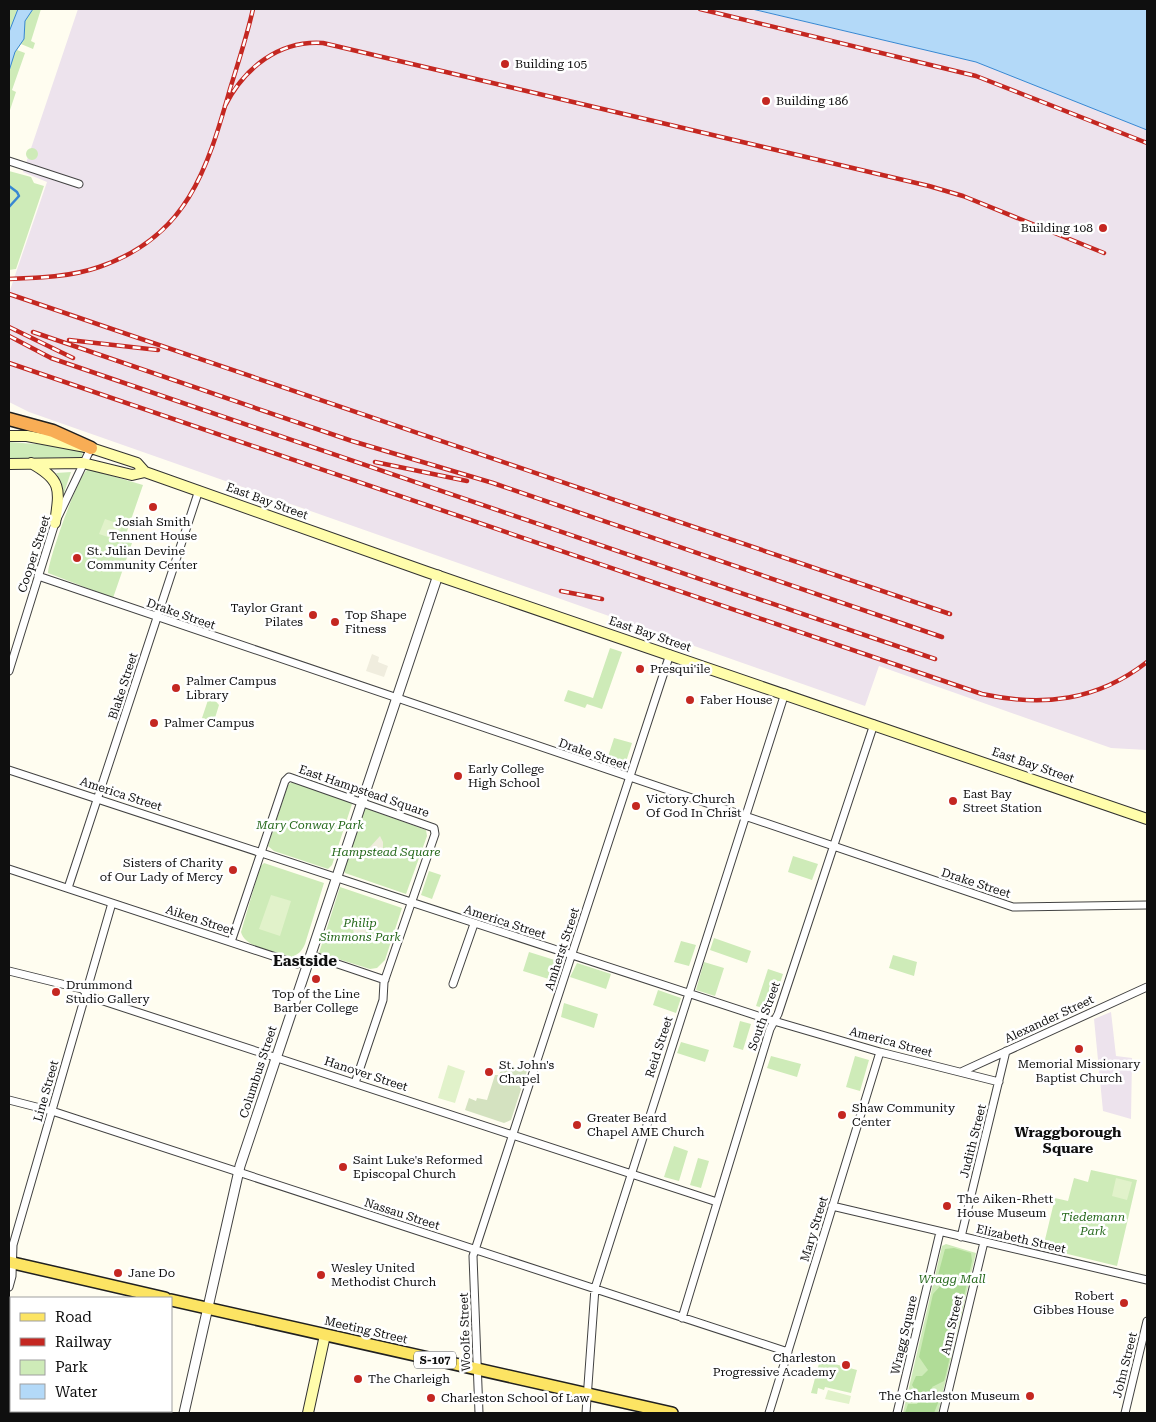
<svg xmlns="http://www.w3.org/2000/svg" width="1156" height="1422" font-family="'Roboto Serif',serif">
	<rect width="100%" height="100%" fill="#fffdf0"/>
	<path fill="#ede3ed" d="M78,9h673l225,53 171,68v620l-36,-2 -232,-82 -14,40 -836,-294 -20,-10v-109l38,-111 -24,-10z
		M1111,1012l5,44 16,2 -1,61 -28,-8 -9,-92z"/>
	<path fill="#ceebb8" d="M9,9h32l-10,32 4,2 -2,6 -12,-5 -4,6 8,3 -13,37 4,2 -7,21z
		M26 154a6 6 0 1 1 12 0a6 6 0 1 1-12 0Z
		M9,171l22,6 3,6 10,3 -28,83 -7,1z
		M9,442l40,3 33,6 1,6 -74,2z
		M88,469l55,16 -19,55 8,3 -19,55 -65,-25c1,-15 30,-98 40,-104z
		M71,472l-8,24 -2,-14 -5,-9z
		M610,648l12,4 -20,57 -15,-5 -2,4 -21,-7 4,-11 25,8z
		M209,697h3l7,8 -4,13 -7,2 -6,-2z
		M614,738l18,5 -8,25 -18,-5z
		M292,782l57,19 3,3 -20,61 -4,4 -54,-18 -6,-5 20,-61z
		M365,808l61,22 1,6 -21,58 -61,-21 -1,-3z
		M793,856l25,8 -6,16 -24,-8z
		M264,863l60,20 -19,61c-3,7 -7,11 -14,13 -15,-5 -46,-9 -50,-25l19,-65z
		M429,871l12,4 -9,24 -11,-4z
		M340,887l62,21 -17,52 -8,8 -7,1 -51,-16z
		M714,938l37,13 -4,12 -37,-13z
		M681,941l15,4 -7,21 -15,-4z
		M529,952l32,10 -6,19 -32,-10z
		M893,955l24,7 -3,14 -25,-8z
		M704,962l20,6 -9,28 -19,-6z
		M577,963l34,11 -5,15 -36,-12z
		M768,969l15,5 -12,36 -15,-4z
		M658,990l23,8 -5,15 -23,-8z
		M564,1003l34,11 -4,14 -33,-11z
		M740,1021l11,3 -8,26 -10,-3z
		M681,1042l28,8 -4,12 -28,-9z
		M771,1056l30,8 -4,13 -30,-9z
		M855,1056l14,4 -9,31 -14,-4z
		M674,1146l14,5 -9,30 -15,-4z
		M698,1158l11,3 -8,27 -11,-3z
		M1091,1170l46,10 -20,86 -74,-18 12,-50 13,3 6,-23 14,4z
		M946,1244l30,9 -38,160h-35l39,-167z
		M820,1360l37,10 -6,23 -26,-6 -1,3 -6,-2 -1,6 -6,-1z"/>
	<path fill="#b0dc97" d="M954,1248l17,5 1,8 -26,113 -2,7 -12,6 6,16 -4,10h-29l3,-9h9c5,-8 -1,-12 -5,-19l4,-9h6l6,-6 -9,-13 14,-63 11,-12 -6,-7 7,-26z"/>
	<path fill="#d4e2c0" d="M505,1062l22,9 -16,49 -7,3 -39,-13 4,-12 7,3 1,-3 10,2 8,-25h4z"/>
	<path fill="#e1f2ca" d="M105,519l17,6 -5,15 -18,-6z
		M271,895l20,6 -11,35 -21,-7z
		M448,1065l17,6 -10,32 -17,-5z
		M1116,1178l16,4 -5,18 -15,-4z
		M828,1390l23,6 -2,8 -24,-5z"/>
	<path fill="#f0edde" d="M372,654l7,3 -1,5 10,4 -4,11 -18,-6z
		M380,836l3,6v8l-4,7 -6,3 -3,-13z
		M353 929a7 7 0 1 1 14 0a7 7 0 1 1-14 0Z"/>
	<path fill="#b3d9f8" stroke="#3787d2" d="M18,9h15l-8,12 -1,18 -9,13 -6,19v-39z
		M752,9h395v121l-171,-68z"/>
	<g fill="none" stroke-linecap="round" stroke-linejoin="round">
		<path stroke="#3787d2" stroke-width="2.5" d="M9,186l8,6 2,4 -10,11"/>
		<defs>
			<path id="minor" d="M9,161l70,23
				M38,576l975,331 134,-2
				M9,671l46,-148 36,-75
				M9,770l758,249 113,33 119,30
				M9,869l288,95 20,-7 68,23
				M68,888l131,-398
				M231,942l54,-161 4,-4 145,51 1,6 -51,148 -1,18 -28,83
				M9,971l73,18 9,8 626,205
				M453,984l21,-60
				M961,1072l186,-85
				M9,1100l43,11 736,241
				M832,1206l315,74
				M961,1237l45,-186
				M9,1287l3,-11 1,-31 99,-342
				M682,1318l88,-289 8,-15 96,-290
				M479,1413l-6,-157 197,-602
				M586,1413l9,-125 190,-595
				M769,1413l111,-361
				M897,1413l43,-181
				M943,1413l41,-171
				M1125,1413l22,-92"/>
			<path id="tertiary" d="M184,1413l56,-247 198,-591"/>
			<path id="secondary" d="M9,436h18l64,12 46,15 8,9
				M31,463c31,17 29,26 24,60
				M9,464l74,-1 49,12 13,-3
				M145,472l282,100 720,247
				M308,1413l17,-78"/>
			<path id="primary" d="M9,1262l156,36
				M171,1300l501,113"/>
			<path id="motorway" d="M9,419l44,12 38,17"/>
		</defs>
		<use href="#minor" stroke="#424242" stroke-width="9"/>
		<use href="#tertiary" stroke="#424242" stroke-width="11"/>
		<use href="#secondary" stroke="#313131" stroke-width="12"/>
		<use href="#primary" stroke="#202020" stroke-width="14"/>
		<use href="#motorway" stroke="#202020" stroke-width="15"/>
		<use href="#minor" stroke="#fff" stroke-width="7"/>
		<use href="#tertiary" stroke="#fff" stroke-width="9"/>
		<use href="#secondary" stroke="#fffdab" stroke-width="10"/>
		<use href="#primary" stroke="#fce463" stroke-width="11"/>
		<use href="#motorway" stroke="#f8ad55" stroke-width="12"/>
		<defs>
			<path id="rail" d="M700,9l276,67 171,67
				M225,106c19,-38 54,-66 98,-63l606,143 34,10 141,57
				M9,279c30,-1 61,-2 90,-12 88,-30 108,-97 131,-178 8,-26 17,-53 23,-80
				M9,294l941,320
				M9,327l64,31
				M33,332l319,109 141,42 449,154
				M9,336l42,22 884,301
				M69,340l89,10
				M9,363l973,331c61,13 115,7 165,-32
				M375,462l92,19
				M561,591l41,8"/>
		</defs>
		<use href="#rail" stroke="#c42721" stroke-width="4.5"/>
		<use href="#rail" stroke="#fff" stroke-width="2.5" stroke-dasharray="8" stroke-linecap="butt"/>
	</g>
	<g fill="#c42721" stroke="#fff" stroke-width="2">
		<circle cx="505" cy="64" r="5"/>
		<circle cx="766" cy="101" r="5"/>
		<circle cx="1103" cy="228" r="5"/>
		<circle cx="153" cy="507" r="5"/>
		<circle cx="77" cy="558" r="5"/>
		<circle cx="313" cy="615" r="5"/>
		<circle cx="335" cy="622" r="5"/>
		<circle cx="640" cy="669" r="5"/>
		<circle cx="176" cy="688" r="5"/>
		<circle cx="690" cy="700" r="5"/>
		<circle cx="154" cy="723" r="5"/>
		<circle cx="458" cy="776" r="5"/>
		<circle cx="953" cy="801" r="5"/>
		<circle cx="636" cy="806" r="5"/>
		<circle cx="233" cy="870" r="5"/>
		<circle cx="316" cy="979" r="5"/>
		<circle cx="56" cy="992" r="5"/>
		<circle cx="1079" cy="1049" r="5"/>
		<circle cx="489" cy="1072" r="5"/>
		<circle cx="842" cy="1115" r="5"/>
		<circle cx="577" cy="1125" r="5"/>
		<circle cx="343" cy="1167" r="5"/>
		<circle cx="947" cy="1206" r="5"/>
		<circle cx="118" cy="1273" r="5"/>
		<circle cx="321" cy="1275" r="5"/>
		<circle cx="1124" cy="1303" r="5"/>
		<circle cx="846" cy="1365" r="5"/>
		<circle cx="358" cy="1379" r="5"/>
		<circle cx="1030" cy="1396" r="5"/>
		<circle cx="431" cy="1398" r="5"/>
	</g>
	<g text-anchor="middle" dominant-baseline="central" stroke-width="5" stroke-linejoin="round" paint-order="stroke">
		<rect fill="#fff" stroke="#575757" stroke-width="1" x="414" y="1351.5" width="42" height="17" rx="4"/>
		<g font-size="11" font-weight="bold" fill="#0f0f0f">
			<text x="435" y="1360">S-107</text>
		</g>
		<g font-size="12" fill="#0f0f0f" stroke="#fff" text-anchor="start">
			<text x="515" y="64">Building 105</text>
			<text x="776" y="101">Building 186</text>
			<text x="1093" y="228" text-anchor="end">Building 108</text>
			<text x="153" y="522" text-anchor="middle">Josiah Smith<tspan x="153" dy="14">Tennent House</tspan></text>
			<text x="87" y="551">St. Julian Devine<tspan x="87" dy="14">Community Center</tspan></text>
			<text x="303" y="608" text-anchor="end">Taylor Grant<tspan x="303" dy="14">Pilates</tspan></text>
			<text x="345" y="615">Top Shape<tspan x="345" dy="14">Fitness</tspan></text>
			<text x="650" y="669">Presqui'ile</text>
			<text x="186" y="681">Palmer Campus<tspan x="186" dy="14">Library</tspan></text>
			<text x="700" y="700">Faber House</text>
			<text x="164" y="723">Palmer Campus</text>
			<text x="468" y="769">Early College<tspan x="468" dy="14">High School</tspan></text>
			<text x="963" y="794">East Bay<tspan x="963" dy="14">Street Station</tspan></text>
			<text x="646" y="799">Victory Church<tspan x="646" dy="14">Of God In Christ</tspan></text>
			<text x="223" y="863" text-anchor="end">Sisters of Charity<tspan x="223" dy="14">of Our Lady of Mercy</tspan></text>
			<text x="66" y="985">Drummond<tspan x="66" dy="14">Studio Gallery</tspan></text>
			<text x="316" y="994" text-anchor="middle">Top of the Line<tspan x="316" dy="14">Barber College</tspan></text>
			<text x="1079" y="1064" text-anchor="middle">Memorial Missionary<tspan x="1079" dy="14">Baptist Church</tspan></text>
			<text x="499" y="1065">St. John's<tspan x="499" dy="14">Chapel</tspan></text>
			<text x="852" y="1108">Shaw Community<tspan x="852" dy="14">Center</tspan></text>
			<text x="587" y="1118">Greater Beard<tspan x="587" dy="14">Chapel AME Church</tspan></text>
			<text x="353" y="1160">Saint Luke's Reformed<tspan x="353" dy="14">Episcopal Church</tspan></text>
			<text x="957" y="1199">The Aiken-Rhett<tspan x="957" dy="14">House Museum</tspan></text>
			<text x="331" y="1268">Wesley United<tspan x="331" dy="14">Methodist Church</tspan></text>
			<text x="128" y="1273">Jane Do</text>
			<text x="1114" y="1296" text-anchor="end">Robert<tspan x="1114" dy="14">Gibbes House</tspan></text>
			<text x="836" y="1358" text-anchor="end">Charleston<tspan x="836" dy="14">Progressive Academy</tspan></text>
			<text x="368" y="1379">The Charleigh</text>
			<text x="1020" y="1396" text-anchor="end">The Charleston Museum</text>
			<text x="441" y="1398">Charleston School of Law</text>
		</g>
		<g font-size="12" fill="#0f0f0f" stroke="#fff">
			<text transform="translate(267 501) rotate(20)">East Bay Street</text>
			<text transform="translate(34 554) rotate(-72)">Cooper Street</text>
			<text transform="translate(181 614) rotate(19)">Drake Street</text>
			<text transform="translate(650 634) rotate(19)">East Bay Street</text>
			<text transform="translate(123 686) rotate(-72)">Blake Street</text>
			<text transform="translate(593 754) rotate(19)">Drake Street</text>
			<text transform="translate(1033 765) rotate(19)">East Bay Street</text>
			<text transform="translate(364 791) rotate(19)">East Hampstead Square</text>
			<text transform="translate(121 794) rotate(18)">America Street</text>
			<text transform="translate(976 883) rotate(18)">Drake Street</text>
			<text transform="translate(200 920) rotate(18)">Aiken Street</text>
			<text transform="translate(505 922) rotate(18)">America Street</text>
			<text transform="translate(562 949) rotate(-72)">Amherst Street</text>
			<text transform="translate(764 1016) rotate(-70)">South Street</text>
			<text transform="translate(1049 1019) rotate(-25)">Alexander Street</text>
			<text transform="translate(891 1042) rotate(15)">America Street</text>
			<text transform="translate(659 1047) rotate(-72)">Reid Street</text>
			<text transform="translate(258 1072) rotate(-72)">Columbus Street</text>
			<text transform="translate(366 1074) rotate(18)">Hanover Street</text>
			<text transform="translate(46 1091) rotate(-74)">Line Street</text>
			<text transform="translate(973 1141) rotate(-76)">Judith Street</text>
			<text transform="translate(402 1214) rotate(18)">Nassau Street</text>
			<text transform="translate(814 1229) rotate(-73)">Mary Street</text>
			<text transform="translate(1021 1239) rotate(13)">Elizabeth Street</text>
			<text transform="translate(952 1325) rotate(-77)">Ann Street</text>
			<text transform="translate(366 1330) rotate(13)">Meeting Street</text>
			<text transform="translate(465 1332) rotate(-92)">Woolfe Street</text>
			<text transform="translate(904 1335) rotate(-77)">Wragg Square</text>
			<text transform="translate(1125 1365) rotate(-76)">John Street</text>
		</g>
		<g font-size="12" font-style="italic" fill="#26691c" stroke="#fff">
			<text x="310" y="825">Mary Conway Park</text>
			<text x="386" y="852">Hampstead Square</text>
			<text x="360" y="923">Philip<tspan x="360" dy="14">Simmons Park</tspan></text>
			<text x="1093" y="1217">Tiedemann<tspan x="1093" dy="14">Park</tspan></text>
			<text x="952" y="1279">Wragg Mall</text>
		</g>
		<g font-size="14" font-weight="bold" fill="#0f0f0f" stroke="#fff">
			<text x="1068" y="1132">Wraggborough<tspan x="1068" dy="16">Square</tspan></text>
		</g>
		<g font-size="15" font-weight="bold" fill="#0f0f0f" stroke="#fff">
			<text x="305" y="961">Eastside</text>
		</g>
	</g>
	<rect width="1156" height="1422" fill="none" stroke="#0f0f0f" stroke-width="20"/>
	<rect x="10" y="1297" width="162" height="115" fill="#ffffff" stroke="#9f9f9f"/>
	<rect x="20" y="1313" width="25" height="8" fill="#fce463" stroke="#9f9f9f"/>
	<text x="55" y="1322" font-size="15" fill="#0f0f0f">Road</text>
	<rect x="20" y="1338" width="25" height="8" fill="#c42721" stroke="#9f9f9f"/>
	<text x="55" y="1347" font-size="15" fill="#0f0f0f">Railway</text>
	<rect x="20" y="1360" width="25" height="15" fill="#ceebb8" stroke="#9f9f9f"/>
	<text x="55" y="1372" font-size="15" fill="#0f0f0f">Park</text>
	<rect x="20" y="1384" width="25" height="15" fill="#b3d9f8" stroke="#9f9f9f"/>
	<text x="55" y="1397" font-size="15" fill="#0f0f0f">Water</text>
</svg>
